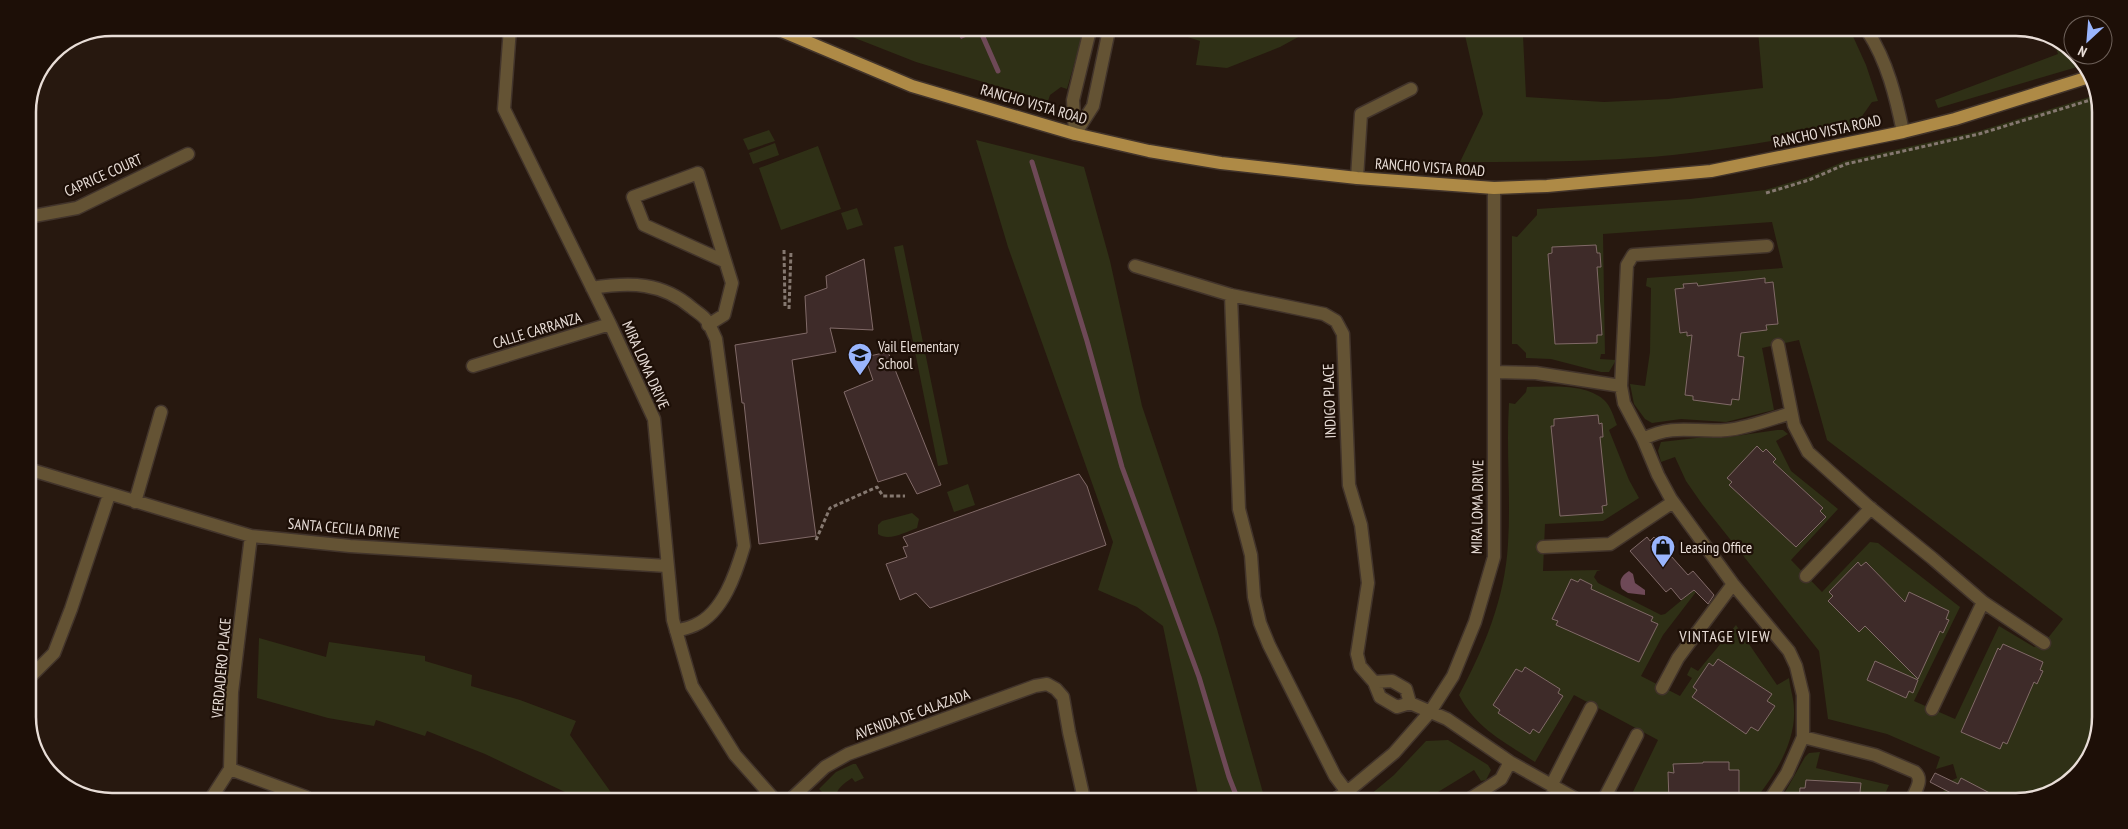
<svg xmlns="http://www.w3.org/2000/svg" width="2128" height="829" font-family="'PT Sans Narrow',sans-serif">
	<rect width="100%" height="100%" fill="#27180f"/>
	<path fill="#2f3016" d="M832,29h122l7,10 22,-9h101l-17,59 -6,-2 -11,8 -2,6 -132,-39z
		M1166,30h145l-31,17 -53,21 -31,-3 4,-24z
		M1464,31h50v6l9,-1 3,61 78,5 64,-3 95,-11 -5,-57 93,1 15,33 12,36 -6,1 -12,17 2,6c-63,11 -125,23 -189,30 -71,7 -142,7 -213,7l23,-48z
		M2053,39l30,21 1,5 -146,43 -3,-8 123,-46z
		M2096,95l4,11 -4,638 -33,43 -47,14h-77l9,-19 9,-4 -4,-14 -17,5 4,-12 -53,-23 -59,-15 -9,-68 -117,-147 -16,-23 -11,-24 -14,5 -3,-11 3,-9 44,-5 17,1 55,-8h6l5,4 -12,7 15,30 47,38 -47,51 31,32 48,-50 8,1 82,64 -46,94 41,18 44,-93 35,21 10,-4 19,-24 -236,-179 -28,-100 -37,8 12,62 -48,12 -45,-3 -29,4 -7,-4 -11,-15 -4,-20 15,2 5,-34 1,-64 -5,-2 1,-8 136,-10 -11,-46 -169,12 2,120h-4l-1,5 16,1 -7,12h-8l-50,-13 -25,-1v-5l-9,-9h-5v-108l5,1 20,-22v-6l153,-10 75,-9 43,-13 37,-16 134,-30z
		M769,130l6,11 -27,9 -5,-11z
		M976,140l108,27 26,94 32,145 75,223 48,171h-66l-36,-174 -26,-19 -39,-17 15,-48 -105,-295z
		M775,143l4,12 -26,9 -4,-11z
		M818,146l23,63 -60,21 -22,-62z
		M857,208l6,17 -16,5 -6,-17z
		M903,245l45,219 -10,2 -44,-219z
		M1527,387c23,0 58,-4 77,13 7,6 10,18 13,25l-8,5 20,50 10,18 -36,23 -58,3 -2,47 58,-1 -4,1 -3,6 4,6 63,32 4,-1 29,-24 2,2 -33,43 -22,41 39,20 12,-18 -5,-3 4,-8 7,4 38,-46 41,60 12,-7c1,10 5,21 5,31 2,33 -20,68 -40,92h-144l6,-10 14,7 28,-58 -84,-45 -39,67c-30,-20 -59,-33 -76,-67 25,-46 46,-97 49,-151 3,-47 -2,-94 1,-141l6,1 11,-12z
		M968,484l7,21 -21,7 -7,-20z
		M912,513l7,6 -2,9c-12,4 -28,14 -39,6v-9l4,-4z
		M259,638l67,19 3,-15 96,14v5l47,14 -1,11 49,14 56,21 -6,14 45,63h-44l-4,-5 -82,-39 -58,-23 -2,5 -49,-16 -2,6 -46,-8 -71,-20z
		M1448,740l40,25 3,5 -5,10 -5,1 -7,-11 -49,30h-61l30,-25 32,-34z
		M1820,752l-4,16 73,17 -7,16h-102l25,-44 4,-4z
		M853,764h3l8,14 -9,4 -3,-4c-9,6 -15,10 -17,21h-12v-6l-4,-4 17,-17z
		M1532,792l20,8h-33z"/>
	<path fill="#6e4957" d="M954,29l29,1 -22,9z
		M1629,571l4,3 2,9 10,7v5l-17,-2 -6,-4c-4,-8 0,-14 7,-18z"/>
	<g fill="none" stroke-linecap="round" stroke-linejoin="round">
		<path stroke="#6e4957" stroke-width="5" d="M980,30l18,41
			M1032,162l55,179 35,126 77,210 30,100 9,23"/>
	</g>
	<path fill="#3e2b29" stroke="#816a68" d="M1596,245l1,8h3l1,14h-4l5,68h-5v8l-42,1 -7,-90 4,-1v-6z
		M864,259l9,71 -43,-2 6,24 -44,8 24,176 -57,8 -15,-141h-2l-7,-58 72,-12 -2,-37 22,-8 -1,-12z
		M1765,278v5l8,-1 5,42 -12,1 1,5 -26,3 -3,23 6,1 -5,43 -7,-1 -1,6 -38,-5v-4l-8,-1 7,-60 -5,1v-4l-7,1 -5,-44 9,-1 -1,-4 14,-1 1,3z
		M888,352l53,133 -24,9 -11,-21 -28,9 -34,-90 29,-12 -8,-23z
		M1598,415l1,9 3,-1 1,14h-3l7,68 -5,1 1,7 -43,3 -9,-90h3v-7z
		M1757,446l6,6 3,-3 10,10 -3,3 50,46 -3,3 6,6 -30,30 -67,-62 3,-3 -5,-4z
		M1079,474l8,12 19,59 -176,63 -14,-15 -16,7 -14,-36 21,-7 -4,-10 5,-1 -5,-9z
		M1647,537l3,4 4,-4 34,38 5,-4 21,24 -6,9 -14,-14 -13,10 -10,-12 -5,4 -36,-41z
		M1858,562l3,4 5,-4 39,40 4,-10 40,19 -3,8 3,1 -6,13 -3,-2 -22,48 -53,-53 -6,6 -31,-31 5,-5 -4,-4z
		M1571,579l7,3 2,-3 12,6 -1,4 62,28 -2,4 7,3 -19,38 -83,-37 2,-4 -6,-2z
		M2003,644l40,18 -3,8 3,1 -6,13 -3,-2 -27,62 -4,-2 -3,7 -39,-17 37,-84 2,2z
		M1718,659l54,35 -5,7 8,5 -17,25 -7,-4 -5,7 -54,-37 5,-7 -4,-3 16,-24 4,3z
		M1875,661l43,19 -5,13 -4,-2 -3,7 -39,-18z
		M1525,667l35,22 -2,4 5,3 -24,37 -6,-4 -3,5 -32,-21 2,-3 -7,-5 23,-36 6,3z
		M1703,762h26v8h10v31h-70l-1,-29 6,1 -1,-9 30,-1z
		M1935,773l23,11 3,-6 44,23h-56l4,-7 -23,-12z
		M1806,780l55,3 -2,18 -60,-1 1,-12h5z"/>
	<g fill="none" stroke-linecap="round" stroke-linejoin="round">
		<defs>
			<path id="minor" d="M510,28l-6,81 106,215 44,95 19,201 19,66 43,69 39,44
				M1868,32c19,29 28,65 35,100
				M1075,134l18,-28 16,-76
				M1075,134l-2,-34 17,-70
				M1357,178l4,-64 50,-25
				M28,217l49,-9 111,-54
				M1767,246l-134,9 -6,10 -6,121 3,17 19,36 15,36 13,24 62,85 56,67 7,15 7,29v42l-16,36 -18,28
				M1135,266l96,29 93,19 12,7 7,13 6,151 12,40 7,58 -11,71 3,12 14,16 6,15 17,10 13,-4 37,16 63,43 68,38
				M592,288c38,-6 70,-6 100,20 5,4 12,8 15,13 4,6 6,12 9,18l28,207c-8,27 -21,67 -49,79 -6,3 -13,4 -19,6
				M1231,295l8,214 12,46 3,42 6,26 9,22 66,131 12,16
				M708,325l16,-10 8,-32 -34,-110 -65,24 11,28 80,36
				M1778,345l16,80 14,27 60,54 64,52 51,44 61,41
				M473,366l137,-42
				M1494,372l42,1 85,13
				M1643,439c32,-16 52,-6 84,-9 21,-2 44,-11 64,-17
				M28,469l223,67 99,10 317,20
				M135,502l26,-90
				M1543,547l67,-3 63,-42
				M1806,576l65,-68
				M28,679l26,-26 17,-44 38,-114
				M1374,682l18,-1 14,8 4,14
				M1662,688l16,-30 55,-74
				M1932,709l51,-107
				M1803,737l72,18 40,17c9,8 0,19 -4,29
				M230,769l76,28
				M1551,786l40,-78
				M212,797l18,-28 2,-77 19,-156
				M791,799l34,-32 23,-13 187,-68 12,-2 9,5 7,8 6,35 15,67
				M1334,800l13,-8 47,-39 36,-41 23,-36 22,-54 19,-65v-369
				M1468,800l33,-21 9,-17
				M1603,801l34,-66"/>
			<path id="major" d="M777,29l135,57 163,48 74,17 72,12 136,15 137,10 53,-2 164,-15 192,-39 52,-13 134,-42"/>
		</defs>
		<use href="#minor" stroke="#42342b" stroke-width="15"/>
		<use href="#major" stroke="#42342b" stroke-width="15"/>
		<path stroke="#857870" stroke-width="3" stroke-dasharray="4 2.5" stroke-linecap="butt" d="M1766,193l43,-13 37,-16 133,-30 118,-36
			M784,250l1,56
			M789,309l2,-58
			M816,540l14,-32 47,-21 6,9h22"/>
		<use href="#minor" stroke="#645334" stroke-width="12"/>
		<use href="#major" stroke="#ae8a46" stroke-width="12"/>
	</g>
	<defs>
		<symbol id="school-pin" viewBox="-11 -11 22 30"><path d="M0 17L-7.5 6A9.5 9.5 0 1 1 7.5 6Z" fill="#99b5fd" stroke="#1d0f07"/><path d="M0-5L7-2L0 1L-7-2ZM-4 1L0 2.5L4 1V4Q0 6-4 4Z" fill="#111"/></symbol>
		<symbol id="shop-pin" viewBox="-11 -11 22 30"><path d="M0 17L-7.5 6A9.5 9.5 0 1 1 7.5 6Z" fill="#99b5fd" stroke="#1d0f07"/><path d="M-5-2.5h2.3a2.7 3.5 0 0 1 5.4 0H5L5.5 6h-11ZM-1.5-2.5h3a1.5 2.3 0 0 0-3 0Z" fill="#111"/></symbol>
	</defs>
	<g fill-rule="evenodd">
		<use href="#school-pin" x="846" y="341" width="28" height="38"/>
		<use href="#shop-pin" x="1649" y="533" width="28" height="38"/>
	</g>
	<g text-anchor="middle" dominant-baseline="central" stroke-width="4.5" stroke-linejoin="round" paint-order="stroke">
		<g font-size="15" fill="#e8ddd7" stroke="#1d0f07">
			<text transform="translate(1034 104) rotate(16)">RANCHO VISTA ROAD</text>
			<text transform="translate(1827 131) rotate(-12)">RANCHO VISTA ROAD</text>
			<text transform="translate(1430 167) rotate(4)">RANCHO VISTA ROAD</text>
			<text transform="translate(103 175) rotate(-24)">CAPRICE COURT</text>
			<text transform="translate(537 330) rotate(-17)">CALLE CARRANZA</text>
			<text transform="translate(646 365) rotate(66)">MIRA LOMA DRIVE</text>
			<text transform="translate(1329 401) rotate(-92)">INDIGO PLACE</text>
			<text transform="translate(1477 507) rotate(-89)">MIRA LOMA DRIVE</text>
			<text transform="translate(344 528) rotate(5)">SANTA CECILIA DRIVE</text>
			<text transform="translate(221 668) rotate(-85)">VERDADERO PLACE</text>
			<text transform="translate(912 714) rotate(-20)">AVENIDA DE CALAZADA</text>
		</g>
		<g font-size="15" fill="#e8ddd7" stroke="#1d0f07" text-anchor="start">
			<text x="878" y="346">Vail Elementary<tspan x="878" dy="17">School</tspan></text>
			<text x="1680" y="547">Leasing Office</text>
		</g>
		<g font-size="16" letter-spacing="1" fill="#e8ddd7" stroke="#1d0f07">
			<text x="1725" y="636">VINTAGE VIEW</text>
		</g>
	</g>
	<path d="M0 0H2128V829H0ZM112 36H2016A76 76 0 0 1 2092 112V717A76 76 0 0 1 2016 793H112A76 76 0 0 1 36 717V112A76 76 0 0 1 112 36Z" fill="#1d0f07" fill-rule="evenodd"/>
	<path fill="none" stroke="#e8ddd7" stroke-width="2.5" d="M112 36H2016A76 76 0 0 1 2092 112V717A76 76 0 0 1 2016 793H112A76 76 0 0 1 36 717V112A76 76 0 0 1 112 36Z"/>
	<g transform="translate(2088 40) rotate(206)"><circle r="24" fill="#1d0f07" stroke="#6e615a"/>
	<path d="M0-4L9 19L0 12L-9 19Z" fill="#99b5fd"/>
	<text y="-8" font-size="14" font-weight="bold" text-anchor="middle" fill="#e8ddd7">N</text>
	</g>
</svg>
